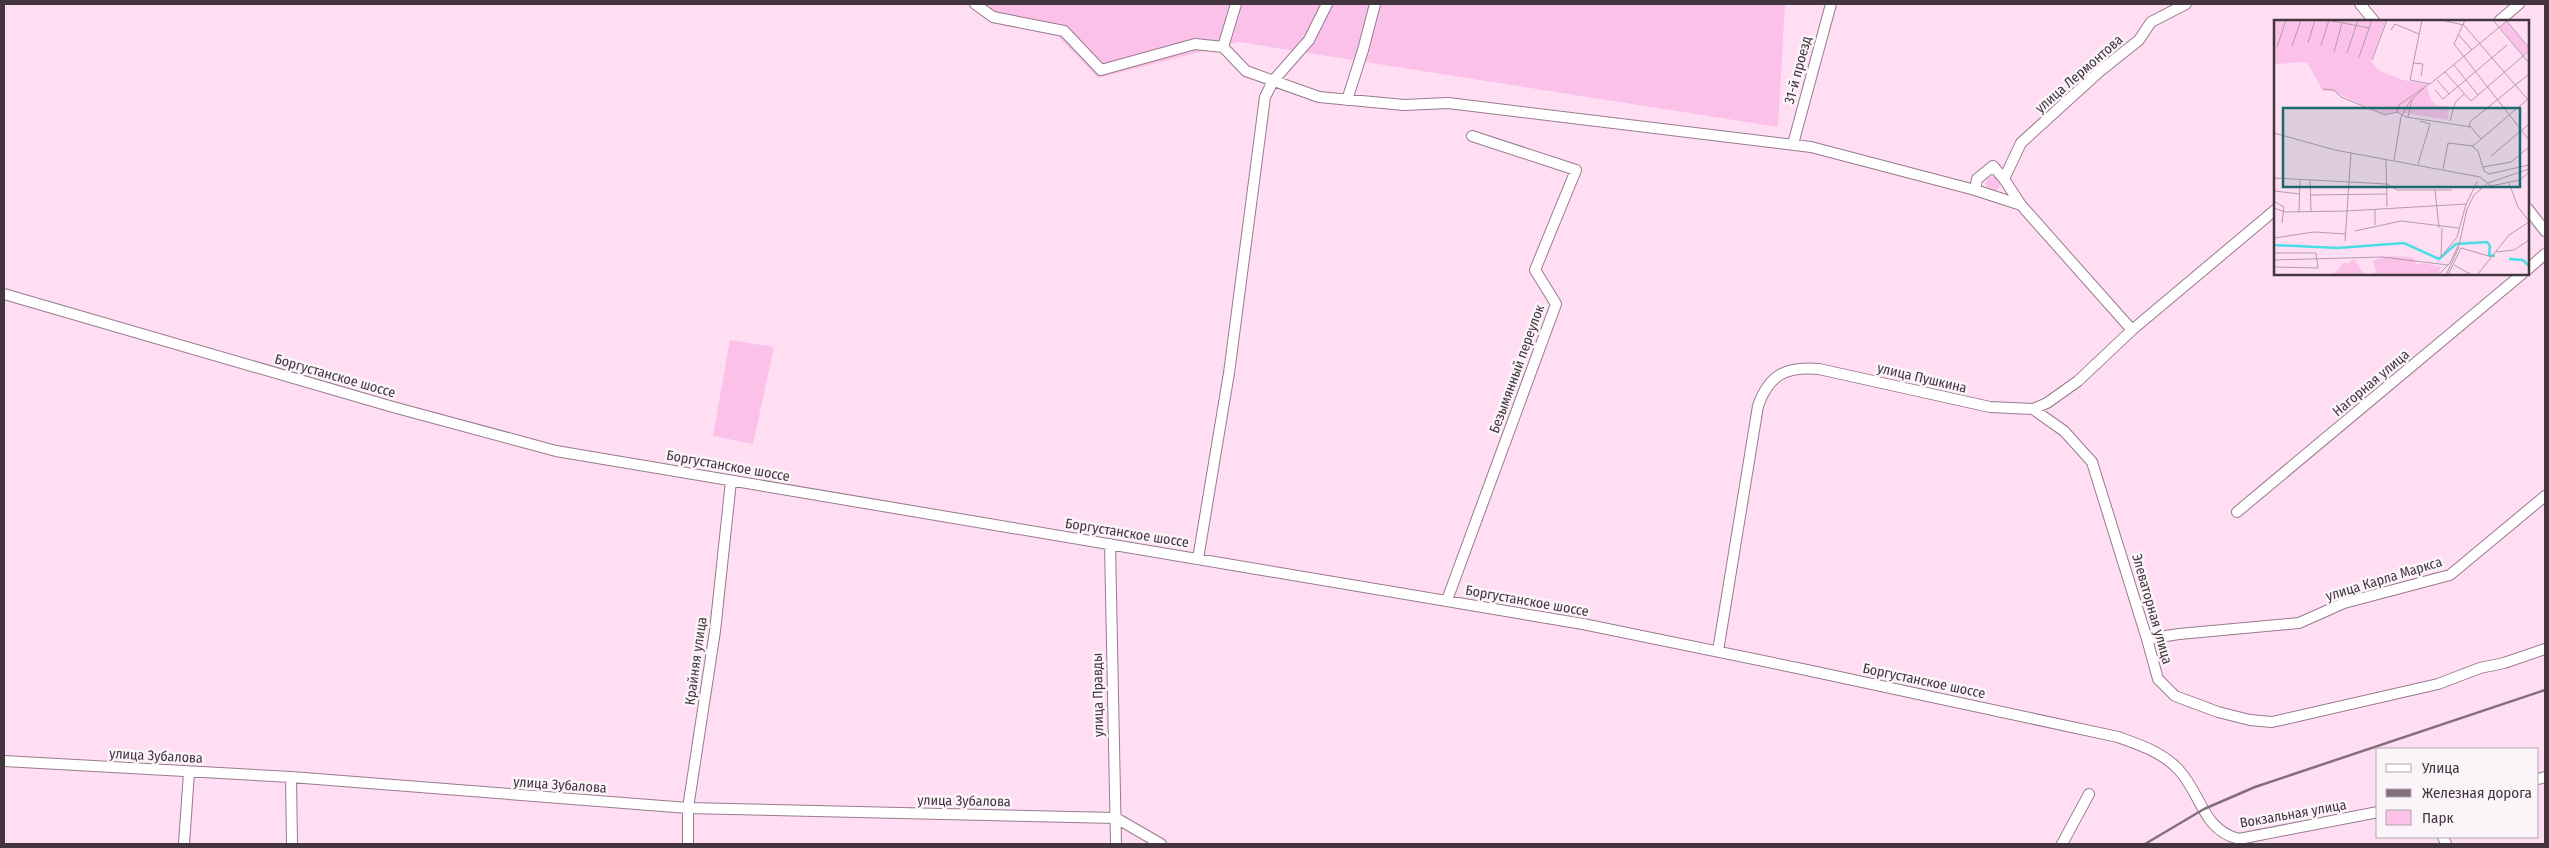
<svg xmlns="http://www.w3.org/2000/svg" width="2549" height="848" font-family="'Fira Sans Condensed',sans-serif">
	<rect width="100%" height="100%" fill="#ffdef4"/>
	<path fill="#fbc1e9" d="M971,4h814l-7,123 -539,-85 -141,36 -44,-46 -51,-6z
		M1986 184a7 7 0 1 1 14 0a7 7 0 1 1-14 0Z
		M730,340l44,7 -21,97 -40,-8z"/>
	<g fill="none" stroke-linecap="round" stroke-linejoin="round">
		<defs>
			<path id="minor" d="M975,4l18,13 71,14 37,39 94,-26 28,3 23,24 73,26 85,8 44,-2 363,44 164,43 46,15
				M2360,4l14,17
				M2499,21l20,-17
				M1223,47l13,-43
				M1347,100l16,-50 12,-46
				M1793,144l38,-140
				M1975,190l2,-11 16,-13 11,13
				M2528,209l17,22
				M2528,269l17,-15
				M4,294l389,113 163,44 1027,173 219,45 316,68c22,8 44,15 60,32 24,25 24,61 61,70l139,-27
				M2132,330l-111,-125 -17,-26 17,-36 79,-72 39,-31 12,-18 35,-18
				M2033,409l31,22 28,31 55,177 11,40 17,17 43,16 32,8 22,2 166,-38 42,-16 24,-5 41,-14
				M2237,512l285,-238
				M1110,544l6,300
				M1198,559l31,-186 36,-276 8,-16 36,-41 18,-36
				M1447,600l109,-296 -21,-34 41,-100 -104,-34
				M2147,639l32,-5 120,-11 45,-20 106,-28 95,-79
				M1718,651l40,-245c11,-32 29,-40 61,-37l171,38 43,2 14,-6 31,-22 54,-51 143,-120
				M4,761l287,16 397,31 428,10 45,26
				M291,777l1,67
				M2538,779l7,-2
				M2443,837l3,7
				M184,844l5,-72
				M688,844v-36l27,-177 16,-150
				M2062,844l27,-50"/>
		</defs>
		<use href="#minor" stroke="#987a8e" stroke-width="12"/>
		<use href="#minor" stroke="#fff" stroke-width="10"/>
		<path stroke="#836f7c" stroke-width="2.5" d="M2145,844l59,-35 51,-22 290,-97"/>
	</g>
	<g text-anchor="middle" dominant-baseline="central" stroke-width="5" stroke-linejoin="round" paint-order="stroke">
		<g font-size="14" fill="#42353e" stroke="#fbf4f9">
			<text transform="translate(1798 70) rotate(-75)">31-й проезд</text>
			<text transform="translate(2079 74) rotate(-41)">улица Лермонтова</text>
			<text transform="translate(1517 369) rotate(-70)">Безымянный переулок</text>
			<text transform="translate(335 376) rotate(16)">Боргустанское шоссе</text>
			<text transform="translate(1922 378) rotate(13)">улица Пушкина</text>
			<text transform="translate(2371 383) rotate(-40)">Нагорная улица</text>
			<text transform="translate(728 466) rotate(10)">Боргустанское шоссе</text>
			<text transform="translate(1127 533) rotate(9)">Боргустанское шоссе</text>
			<text transform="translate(2384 579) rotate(-17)">улица Карла Маркса</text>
			<text transform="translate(1527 601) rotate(10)">Боргустанское шоссе</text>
			<text transform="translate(2152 609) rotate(74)">Элеваторная улица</text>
			<text transform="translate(696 661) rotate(-82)">Крайняя улица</text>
			<text transform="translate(1924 681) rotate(12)">Боргустанское шоссе</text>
			<text transform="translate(1098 695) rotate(-91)">улица Правды</text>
			<text transform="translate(156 756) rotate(3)">улица Зубалова</text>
			<text transform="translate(560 785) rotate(4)">улица Зубалова</text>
			<text transform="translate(964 801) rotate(1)">улица Зубалова</text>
			<text transform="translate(2293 814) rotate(-10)">Вокзальная улица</text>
		</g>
	</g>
	<g transform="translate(2274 20)">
		<rect width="255" height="255" fill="#ffdef4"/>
		<path d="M0,0h112l-15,41 7,9 25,10 23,4 5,16 5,5 13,2 -1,13 -50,-8 -13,3 -53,-24h-9l-16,-29 -33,2zM233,2l22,27 -6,6 -23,-28zM115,236l24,1 4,8 6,-2 18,4 -4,8h-104l11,-13 3,2 7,-5 9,14 8,1 5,-2 -3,-12z" fill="#fbc1e9"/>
		<path fill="none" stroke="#48dee6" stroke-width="2.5" d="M0,225l64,3 66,-5 35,16 17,-15 31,-2 3,4 -1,9 6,1M235,239l14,1 6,6"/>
		<path fill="none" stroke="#b39aab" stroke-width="1" d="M54,0l41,8M148,0l-12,60 20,4 77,-63M168,0l21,5M191,0l-11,24 75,96M219,0l36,43M232,0l23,28M189,4l66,77M117,10l4,-6 24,10M184,14l14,16M34,23l7,-23M47,25l8,-25M18,26l9,-26M3,27l9,-27M60,32l8,-29M73,33l11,-33M85,37l13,-37M98,40l15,-40M139,43l10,1 -2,12M180,45l24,30M171,52l26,29 58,-50M163,60l12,14M49,69l11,1 7,7 44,18 12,-3 9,5 65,10M161,70l8,9 64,-54M123,92l2,-7 30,-21M134,97l4,-18M176,101l5,-18 9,-9M0,113l61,17 145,27 11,9 29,-6 9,-8M207,119l-12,-14 2,-4 58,-47M198,126l6,5 6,20 5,3 40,-9M217,136l38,-32M112,139l1,48M120,140l7,-43 9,-16 14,-13M144,144l12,-40 -10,-3M209,147l28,-5 18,-15M169,149l5,-26 25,3 56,-48M0,158l113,6 10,6h55M36,160l1,31M235,163l9,24 11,14M161,170l4,38M0,171l26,3M36,175l77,-1M0,181l10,6 -2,16M0,188l11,4 62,-1 119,-7M101,189v16M25,192l1,-32M81,211l46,-10 58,7M0,218l40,-6 32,2M71,221l6,-88M222,232l18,-2 15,-10M0,233h42l2,15 -44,-1M167,237l16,-20 9,-33 11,-22M167,237l1,-29M0,240l108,-3 66,8M180,245l18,10M164,255l12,-12 8,-17M172,255l12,-26 9,-40 7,-14 14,-12 41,-14M174,255l13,-27 31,9M203,255l32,-40 20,-13"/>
		<path fill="#1d6a6e" fill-opacity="0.15" stroke="#1d6a6e" stroke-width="2.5" d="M9,88h237v79h-237z"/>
		<rect width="255" height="255" fill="none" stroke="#42353e" stroke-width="2.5"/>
	</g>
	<rect width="2549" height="848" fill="none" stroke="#42353e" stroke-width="10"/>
	<rect x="2376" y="748" width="162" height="90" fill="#fbf4f9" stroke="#b1a8ae"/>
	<rect x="2386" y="764" width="25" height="8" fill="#ffffff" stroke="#b1a8ae"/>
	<text x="2422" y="773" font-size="15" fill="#42353e">Улица</text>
	<rect x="2386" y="789" width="25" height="8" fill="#836f7c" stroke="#b1a8ae"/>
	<text x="2422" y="798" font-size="15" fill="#42353e">Железная дорога</text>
	<rect x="2386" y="810" width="25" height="15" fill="#fbc1e9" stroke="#b1a8ae"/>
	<text x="2422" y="823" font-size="15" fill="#42353e">Парк</text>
</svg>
